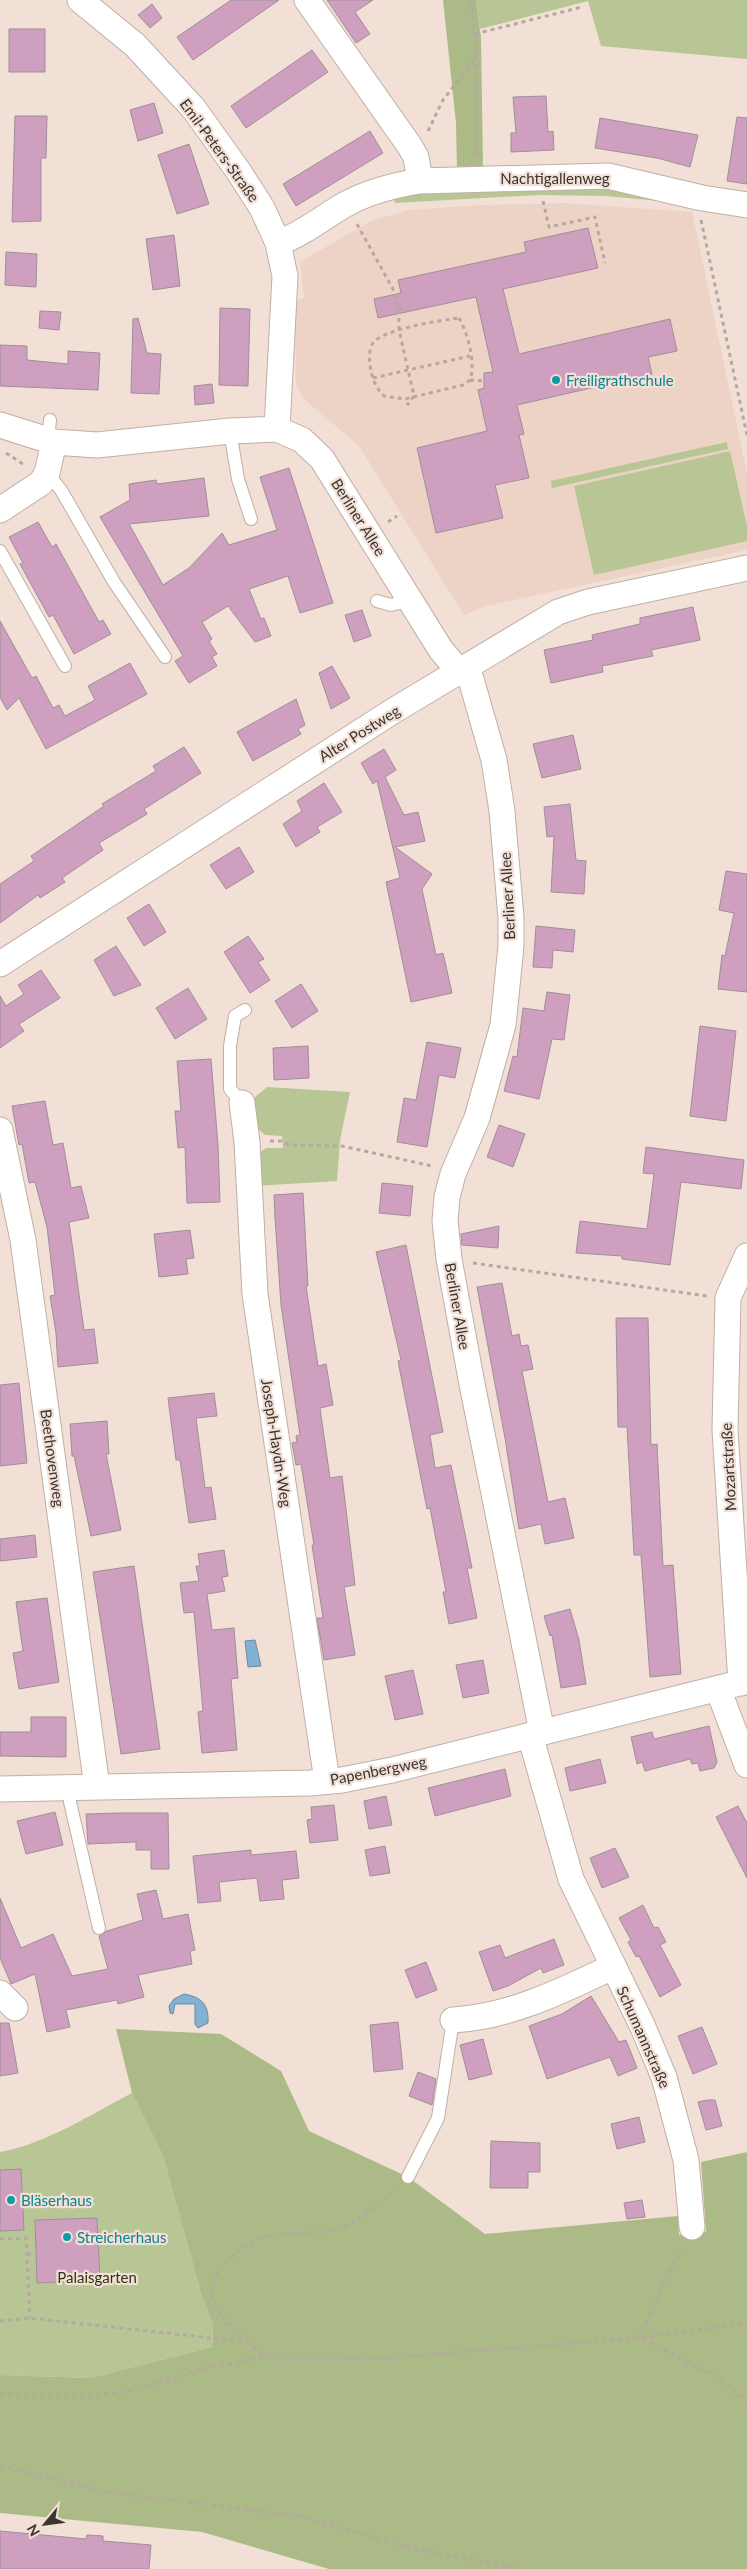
<svg xmlns="http://www.w3.org/2000/svg" width="747" height="2569" font-family="Lato,sans-serif">
	<rect width="100%" height="100%" fill="#f2e0d6"/>
	<path fill="#edd3c6" d="M564,203l128,9 55,261v77l-261,56 -22,9 -105,-169 -54,-46 -9,-14 -1,-85 9,-3 -4,-36 71,-41 37,-11 75,-5z"/>
	<path fill="#b8c695" d="M476,0h271v59l-146,-13 -13,-45 -108,28z
		M605,184l87,20 -86,-8 -67,-1 -144,8 -3,-8z
		M727,442l1,7 -176,39 -1,-7z
		M730,451l17,75v15l-153,34 -20,-89z
		M267,1087l83,5 -10,48 -3,41 -84,5 -1,-27 14,-11h17l-1,-12 -17,-1 -16,-15 -1,-17z
		M132,2093l31,61 39,143 11,28 -1,22 -122,31 -90,-3v-223c46,-8 91,-38 132,-59z"/>
	<path fill="#acba87" d="M443,0h33l5,38 2,131h-26l-1,-46z
		M116,2029l105,5 60,37 28,60 99,46 77,57 193,-18 1,19 27,-3 -5,-70 46,-10v417h-418l-127,-37 -202,-19v-138l90,3 122,-31 1,-22 -11,-28 -39,-142 -31,-62z"/>
	<path fill="#81b1d3" stroke="#6c8ba2" d="M255,1640l6,26 -13,1 -3,-26z
		M184,1994c18,3 25,11 24,29l-10,5 -3,-4v-20h-20l-2,10 -3,-1 -1,-7 5,-7z"/>
	<path fill="#cf9fbf" stroke="#9f8f99" d="M231,0h48l-86,60 -16,-23z
		M327,0h46l-18,12 15,22 -14,9z
		M152,4l10,14 -12,10 -12,-13z
		M9,29h36v43h-36z
		M312,50l16,22 -82,56 -15,-22z
		M546,96l2,36 5,-1 1,19 -43,2v-19h5l-3,-36z
		M154,103l9,30 -25,8 -8,-31z
		M15,116h32l-1,42h-5v63l-29,1z
		M737,117l10,1v66l-20,-3z
		M600,118l98,17 -8,32 -33,-9 -62,-10z
		M370,131l13,22 -87,53 -13,-22z
		M189,144l20,60 -32,10 -19,-59z
		M588,228l10,40 -95,21 16,65 151,-35 7,32 -29,6 4,17 -135,31 7,29 -5,1 10,43 -34,7 8,33 -67,15 -19,-85 70,-17 -9,-41 6,-2v-15l9,-1 -17,-75 -98,21 -4,-19 27,-6 -3,-13 128,-28 -2,-10z
		M174,235l6,51 -27,4 -7,-51z
		M6,252l31,2 -1,33 -31,-2z
		M220,308l30,1 -2,77 -29,-1z
		M40,311l21,1 -2,18 -20,-2z
		M138,318l9,35 14,1 -2,40 -28,-1 2,-74z
		M0,345l27,1v14l41,4v-13l32,2 -2,37 -98,-4z
		M212,384l2,19 -19,2 -1,-19z
		M289,468l44,135 -33,10 -12,-37 -39,13 12,30 3,-1 7,18 -16,6 -27,-36 -26,16 10,17 -3,2 8,13 -5,3 5,9 -28,17 -14,-22 8,-5 -83,-139 30,-17 -1,-16 27,-4 1,4 47,-6 5,38 -80,8 34,61 26,-17 33,-35 7,12 48,-15 -17,-53z
		M38,522l14,25 4,-3 43,78 4,-2 8,14 -37,20 -21,-39 -4,2 -29,-53 3,-1 -14,-26z
		M693,607l7,33 -49,10 2,6 -51,10 1,6 -52,11 -7,-33 49,-10 -1,-5 48,-11v-6z
		M362,610l9,26 -17,6 -9,-27z
		M0,621l32,57 4,-2 17,32 6,-3 6,11 30,-16 -7,-14 42,-23 17,31 -101,55 -27,-51 -12,12 -7,-13z
		M332,666l18,32 -19,11 -12,-36z
		M296,699l9,26 -7,4 3,5 -48,27 -16,-29z
		M573,735l8,34 -39,9 -9,-34z
		M184,747l17,26 -57,36 3,5 -48,29 4,7 -41,28 3,4 -25,16 -2,-3 -38,28v-39l34,-23 -3,-5 73,-50 -2,-2 54,-33 -3,-5z
		M384,749l12,21 -11,7 19,38 14,-3 7,29 -30,6 37,27 -10,15 14,66 7,-2 9,40 -41,9 -25,-120 14,-4 -23,-97 -4,3 -12,-21z
		M324,783l18,29 -25,15 3,5 -24,15 -13,-23 19,-13 -5,-10z
		M570,804l6,56 10,1 -2,33 -33,-2 3,-56 -7,1 -3,-30z
		M239,847l15,25 -28,17 -16,-24z
		M726,871l21,3v118l-29,-3 4,-34 3,1 9,-43 -15,-3z
		M149,904l17,28 -22,14 -17,-28z
		M536,926l39,4 -2,22 -20,-2 -1,18 -19,-1z
		M248,936l16,23 -6,3 12,18 -20,13 -26,-41z
		M116,946l25,39 -27,11 -20,-36z
		M41,970l19,28 -41,26 5,7 -24,17v-52l6,10 18,-12 -6,-9z
		M301,984l17,27 -26,17 -17,-27z
		M188,988l19,31 -32,20 -19,-31z
		M547,992l23,3 -6,45 -12,-1 -13,60 -35,-8 9,-35 4,1 6,-49 21,3z
		M700,1026l36,5 -10,90 -36,-5z
		M427,1042l34,6 -6,30 -16,-3 -12,72 -30,-5 7,-44 12,2z
		M308,1046l1,32 -35,2 -1,-32z
		M211,1059l7,86 2,57 -33,1 -2,-56 -7,1 -3,-37h6l-4,-50z
		M45,1101l8,44 10,-2 8,45 10,-2 8,32 -20,4 15,108 10,-1 4,34 -40,4 -2,-34 -6,-37 5,-1 -8,-68 -12,-45 -6,1 -7,-39 -3,1 -7,-39z
		M499,1125l26,9 -12,33 -26,-10z
		M646,1147l98,13 -3,29 -60,-7 -11,83 -48,-6v-3l-46,-3 4,-32 67,8 7,-55 -11,-1z
		M382,1183l31,3 -3,30 -31,-3z
		M303,1193l5,93h-2l12,80 8,-2 7,41 -13,3 10,70 12,-2 13,109 -11,2 11,68 -31,5 -7,-42h6l-11,-73h2l-13,-81 -5,1 -4,-22 5,-1 -1,-6 4,-1 -19,-130 -6,-87 -1,-23z
		M499,1226l-1,22 -36,-3 -1,-11z
		M190,1230l4,28 -8,1 2,15 -29,3 -5,-43z
		M406,1245l37,187 -13,3 5,33 16,-3 21,103h-5l10,50 -28,6 -6,-32h3l-16,-84 -3,1 -29,-148 3,-1 -25,-108z
		M502,1283l10,53 7,-2 2,12 7,-1 5,24 -11,2 26,131 17,-4 9,40 -29,6 -4,-20 -22,5 -14,-91 -28,-151z
		M616,1318h32l3,127 6,-1 6,122 10,-1 8,109 -31,3 -9,-122h-7l-7,-128h-9z
		M19,1383l8,80 -27,3v-81z
		M214,1393l3,23 -21,2 9,70 6,-1 5,32 -27,4 -9,-63h-4l-8,-62z
		M107,1421l2,33h-3l15,76 -30,6 -17,-80h-2l-2,-32z
		M35,1535l2,22 -37,4v-22z
		M224,1550l4,26 -6,1 3,14 -18,3 5,36 22,-2 4,50 -7,1 6,71 -35,3 -4,-41 5,-1 -9,-99 -10,1 -4,-30 19,-2 -3,-15h4l-2,-12z
		M134,1566l26,183 -39,5 -28,-182z
		M47,1598l12,84 -40,7 -6,-36 10,-2 -7,-49z
		M570,1609l9,31 7,44 -25,4 -9,-53 -2,1 -6,-20z
		M483,1660l6,33 -26,5 -7,-33z
		M413,1670l10,44 -28,6 -10,-44z
		M31,1717h35v40l-66,-1v-24h31z
		M709,1726l8,36 -3,6 -14,3 -2,-8 -6,1 -2,-5 -45,12 -3,-9 -5,2 -6,-27 21,-5 2,7z
		M600,1759l6,24 -36,8 -5,-23z
		M505,1769l6,27 -76,20 -7,-28z
		M386,1796l6,29 -23,4 -5,-28z
		M334,1805l4,35 -28,3 -3,-23 5,-1 -1,-12z
		M738,1806l9,17v55l-31,-61z
		M55,1812l8,33 -37,9 -9,-33z
		M117,1813h51l1,56h-18v-19h-15v-8l-48,2 -2,-30z
		M385,1846l5,27 -20,3 -5,-26z
		M615,1848l14,29 -27,11 -12,-30z
		M251,1850v5l45,-4 3,27 -17,2 2,19 -24,2 -3,-23 -38,4 2,19 -23,2 -5,-47z
		M156,1890l7,29 25,-5 7,36 -5,1 2,13 -54,11 6,22 -26,7 -1,-4 -51,10 4,17 -23,5 -12,-58 -24,10 -11,-26v-60l21,50 32,-14 19,42 36,-7 -9,-33 8,-5 36,-11 -6,-26z
		M643,1905l11,23 4,-1 8,15 -6,3 21,40 -21,12 -21,-41 -3,1 -8,-15 3,-2 -12,-22z
		M554,1939l10,26 -21,8 -2,-5 -33,18 -15,5 -14,-39 21,-7 5,13z
		M426,1962l11,28 -21,8 -11,-28z
		M591,1996l28,46 7,-2 11,28 -19,8 -8,-19 -63,22 -18,-53 33,-12z
		M398,2022l5,47 -29,3 -4,-47z
		M0,2023h9l9,50 -18,3z
		M702,2027l15,37 -24,10 -15,-38z
		M483,2039l9,35 -23,6 -9,-35z
		M418,2072l18,7 -4,26 -23,-9z
		M708,2100h7l7,26 -16,4 -8,-28z
		M639,2117l6,25 -28,7 -6,-25z
		M491,2141l49,2v29h-12v16h-38z
		M21,2169l3,61 -24,1v-61z
		M642,2200l3,17 -18,2 -3,-16z
		M97,2218l3,62 -63,3 -2,-63z
		M0,2531l86,8 1,-4 16,1v5l48,4 -2,24h-149z"/>
	<g fill="none" stroke-linecap="round" stroke-linejoin="round">
		<defs>
			<path id="service" d="M230,431l8,48 13,40
				M48,440l2,-20
				M47,473l14,17 53,92 51,75
				M0,551l65,115
				M377,601l14,4 20,-5
				M242,1103l-12,-14v-43l5,-30 10,-6
				M70,1788v14l29,126
				M408,2177l30,-59 15,-98"/>
			<path id="minor" d="M80,0l55,45 59,64 45,63 23,36 16,35 7,33 -8,153
				M307,0l102,145 7,12 4,24
				M278,243c25,-9 45,-26 68,-39 22,-12 49,-19 74,-23l188,-5 94,22 45,7
				M0,425l54,17 43,3 133,-14 47,-2 25,11 20,19 119,191 17,20 13,9 23,81 8,51 9,107v28l-8,79 -26,93 -24,56 -6,23 -2,24 4,38 23,125 70,348
				M0,510l41,-27 6,-10 7,-31
				M0,964l393,-253 165,-99 30,-10 159,-34
				M242,1103l5,39 8,152 72,487
				M0,1130l23,110 74,547
				M741,1683l-16,-253 3,-132 19,-42
				M718,1689l29,76
				M530,1735l41,144 71,146 22,52 22,83 6,67
				M0,1789l310,-6 32,-3 50,-10 355,-89
				M0,1993l15,15
				M453,2020c56,-3 109,-29 159,-53"/>
		</defs>
		<use href="#service" stroke="#c0afa5" stroke-width="14"/>
		<use href="#minor" stroke="#c0afa5" stroke-width="27"/>
		<path stroke="#b6a8a0" stroke-width="3" stroke-dasharray="4 4" stroke-linecap="butt" d="M471,0l4,34 2,123
			M475,34l107,-27
			M428,131l15,-31 32,-41
			M543,201l6,26 46,-10 10,46
			M701,220l46,215
			M357,224l37,67 5,24v15l15,66 -7,9
			M398,309l6,-2
			M459,318c9,16 17,45 11,62l-7,5 -58,14 -21,-3c-9,-9 -12,-18 -14,-31 -1,-7 -1,-16 3,-22 10,-14 69,-23 86,-25z
			M373,378l97,-22
			M470,380l14,1
			M6,453l20,13
			M388,522l9,-6
			M270,1141h13l6,4 53,1 90,20
			M473,1263l234,33
			M0,2239l26,-1 4,80
			M681,2247l-42,91 74,36 34,27
			M27,2254h9
			M0,2321l30,-3 218,24 17,15
			M248,2342c-12,-12 -35,-30 -36,-48 -3,-28 38,-55 61,-59 20,-3 41,-1 61,-5 25,-6 44,-25 62,-42
			M0,2394l91,1 34,-3 74,-22 66,-13 122,1 252,-20 108,-15
			M0,2466l107,26 193,24 109,32 114,21"/>
		<use href="#service" stroke="#fff" stroke-width="12"/>
		<use href="#minor" stroke="#fff" stroke-width="25"/>
	</g>
	<g fill="#0f9aa8" stroke="#f2e0d6" stroke-width="2">
		<circle cx="556" cy="380" r="5"/>
		<circle cx="11" cy="2200" r="5"/>
		<circle cx="67" cy="2237" r="5"/>
	</g>
	<g text-anchor="middle" dominant-baseline="central" stroke-width="4.5" stroke-linejoin="round" paint-order="stroke">
		<g font-size="15" fill="#3a332f" stroke="#f2e0d6">
			<text transform="translate(220 150) rotate(54)">Emil-Peters-Straße</text>
			<text x="555" y="178">Nachtigallenweg</text>
			<text transform="translate(359 517) rotate(58)">Berliner Allee</text>
			<text transform="translate(359 733) rotate(-32)">Alter Postweg</text>
			<text transform="translate(507 896) rotate(-93)">Berliner Allee</text>
			<text transform="translate(458 1306) rotate(80)">Berliner Allee</text>
			<text transform="translate(277 1443) rotate(81)">Joseph-Haydn-Weg</text>
			<text transform="translate(53 1458) rotate(82)">Beethovenweg</text>
			<text transform="translate(728 1467) rotate(-93)">Mozartstraße</text>
			<text transform="translate(378 1770) rotate(-11)">Papenbergweg</text>
			<text transform="translate(644 2037) rotate(66)">Schumannstraße</text>
		</g>
		<g font-size="15" fill="#0d838f" stroke="#f2e0d6" text-anchor="start">
			<text x="566" y="380">Freiligrathschule</text>
			<text x="21" y="2200">Bläserhaus</text>
			<text x="77" y="2237">Streicherhaus</text>
		</g>
		<g font-size="15" fill="#2c350d" stroke="#f2e0d6">
			<text x="97" y="2277">Palaisgarten</text>
		</g>
	</g>
	<g transform="translate(45 2524) rotate(241)" stroke="#f2e0d6" stroke-width="4" paint-order="stroke">
	<path d="M0-4L9 19L0 12L-9 19Z" fill="#3a332f"/>
	<text y="-8" font-size="14" font-weight="bold" text-anchor="middle" fill="#3a332f">N</text>
	</g>
</svg>
